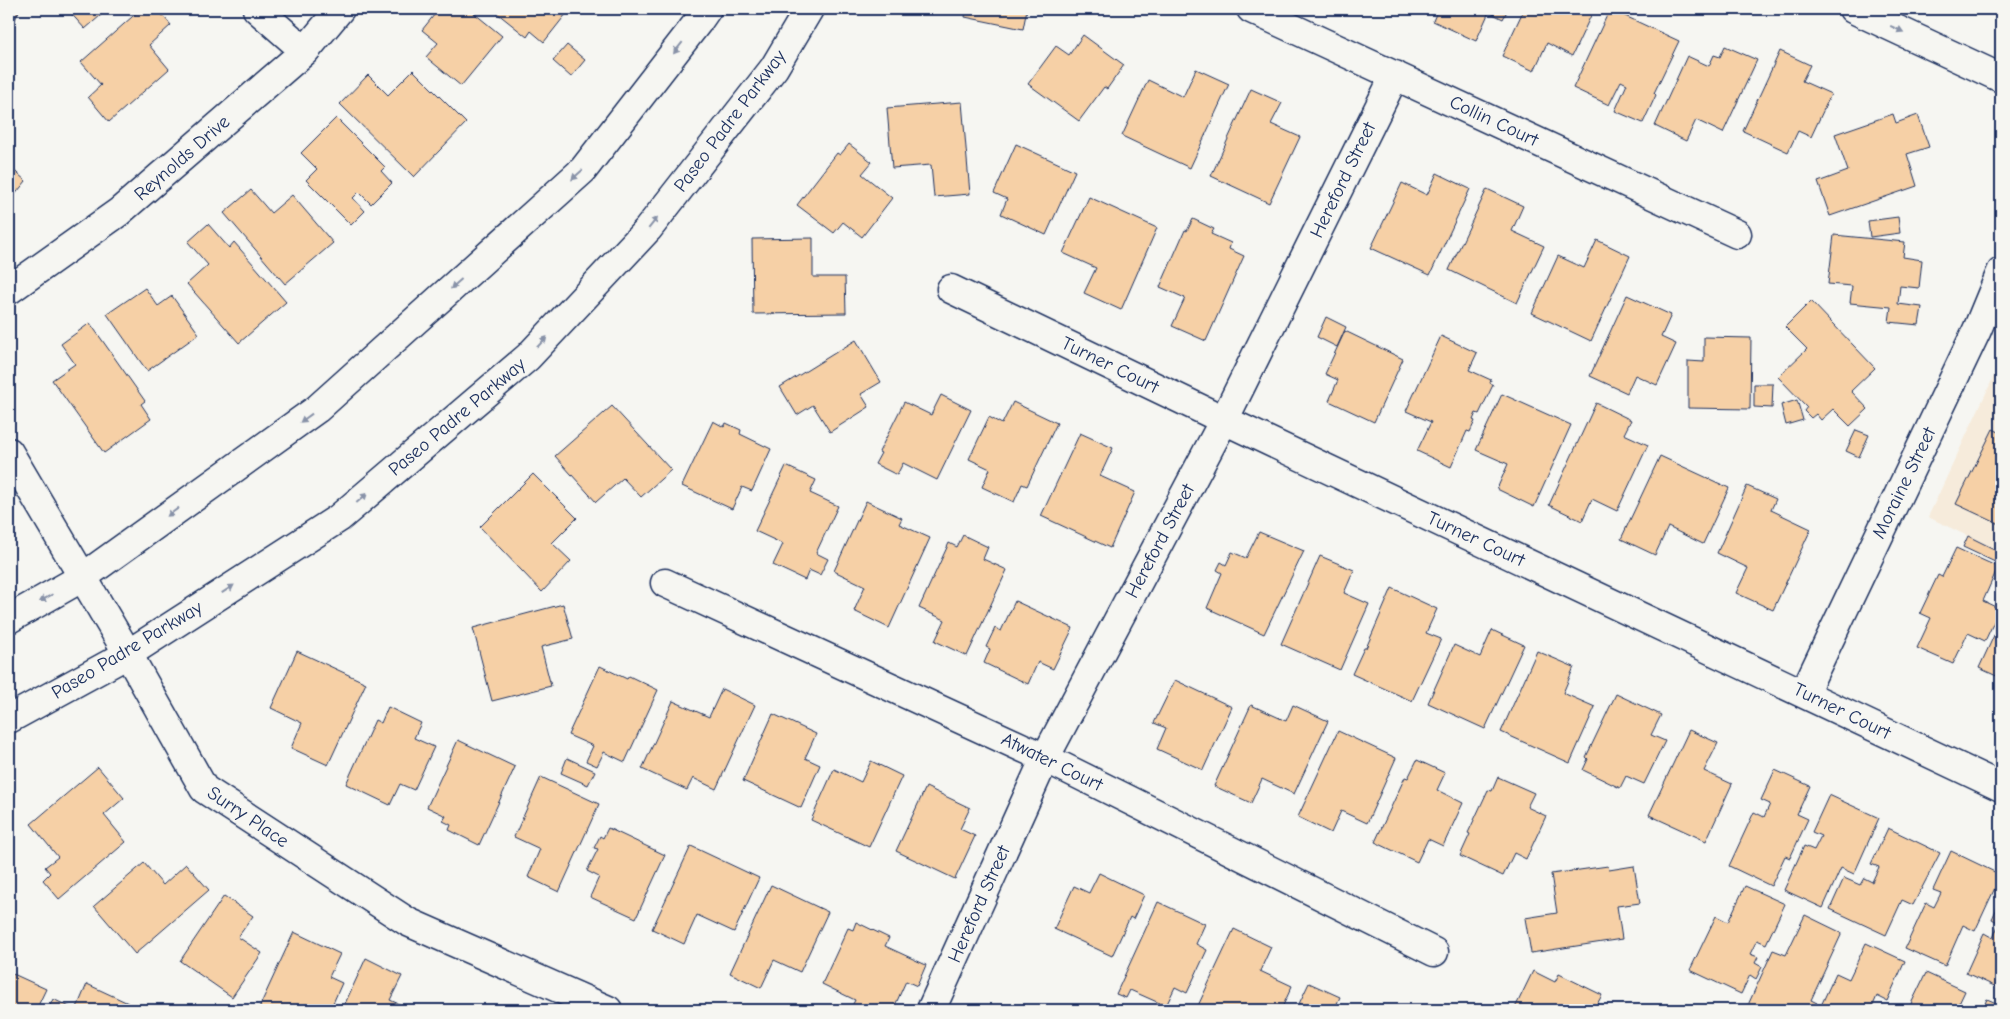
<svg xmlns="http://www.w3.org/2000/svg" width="2010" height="1019" font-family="'Comic Neue',sans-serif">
	<rect width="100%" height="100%" fill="#f6f6f2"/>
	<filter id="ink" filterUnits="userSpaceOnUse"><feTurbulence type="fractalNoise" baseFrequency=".02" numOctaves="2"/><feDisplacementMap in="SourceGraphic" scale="10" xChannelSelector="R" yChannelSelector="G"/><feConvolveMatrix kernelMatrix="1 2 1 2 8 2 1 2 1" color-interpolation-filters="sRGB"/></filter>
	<g filter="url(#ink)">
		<path fill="#f6ebdb" d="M2001,361v191l-73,-35z"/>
		<path fill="#f6d0a6" stroke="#1b2f5e" d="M9,9h11l-11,23z
			M67,9h41l-23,20z
			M141,9h16l14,16 -22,20 20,24 -60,53 -21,-25 13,-12 -20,-23z
			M439,9h30l33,27 -41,50 -35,-29 12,-14 -16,-13z
			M492,9h78l-26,33 -13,-11 -4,6z
			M966,9h61l-4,20 -58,-12z
			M1438,9h70l-5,10 -14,-7 -13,29 -43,-20z
			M1524,9h70l-22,47 -25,-13 -13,28 -32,-15z
			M1610,9l69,32 -25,52 2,2 -13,28 -28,-12 12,-27 -6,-3 -12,24 -36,-17z
			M1083,35l41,30 -17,24 -3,-2 -25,34 -51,-37 28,-38 13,9z
			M567,45l18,15 -14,17 -18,-16z
			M1725,46l32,14 -34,73 -27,-13 -10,21 -31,-15 32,-70 22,10 5,-11 6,2z
			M1780,51l30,14 -8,16 29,13 -20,43 -13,-6 -10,21 -45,-21z
			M1196,69l33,15 -39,84 -68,-32 26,-56 35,17z
			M413,70l53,53 -52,54 -74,-73 28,-29 20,20z
			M1251,89l31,14 -11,21 29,13 -31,66 -58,-27z
			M962,102l8,92 -36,3 -3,-32 -39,3 -5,-60z
			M1893,114l3,9 22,-8 11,32 -22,7 10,32 -87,30 -12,-34 30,-11 -13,-37z
			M336,118l49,49 -4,4 11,12 -21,21 -12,-12 -6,6 12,13 -14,14 -45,-45 11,-11 -16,-16z
			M849,144l23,18 -10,12 30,24 -30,39 -19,-15 -9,11 -37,-28 40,-52 3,2z
			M1016,144l59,27 -29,64 -45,-21 6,-15 -13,-6z
			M9,166l17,15 -17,21z
			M1437,173l33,16 -40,86 -59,-27 31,-65 25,12z
			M1487,189l36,17 -11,25 32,15 -27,57 -68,-33z
			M251,190l20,23 21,-18 41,48 -48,41 -61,-71z
			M1089,197l68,31 -36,82 -37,-17 12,-25 -33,-15z
			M1898,217l2,16 -30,4 -2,-16z
			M1193,219l21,10 -3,5 20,9 -2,6 15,7 -38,85 -34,-15 13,-28 -25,-11 25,-57 2,1z
			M208,224l21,24 5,-6 52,60 -47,41 -52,-59 21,-19 -20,-23z
			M1834,235l71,7 -2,15 19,3 -3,28 -19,-2 -2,18 24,3 -3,18 -30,-3 2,-15 -41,-4 2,-17 -24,-2z
			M813,238v39h32l1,36 -93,1 -1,-75z
			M1597,240l33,16 -39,85 -59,-28 26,-57 26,12z
			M145,288l13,18 14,-10 27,38 -52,37 -40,-57z
			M1627,295l44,20 -10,22 15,7 -19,41 -22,-10 -8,18 -37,-17z
			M1811,301l64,67 -24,23 17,18 -18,17 -17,-17 -12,11 -5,-6 -5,4 -7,-7 3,-4 -29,-30 29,-28 -22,-22z
			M1326,317l20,10 -9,20 -20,-10z
			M90,323l55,78 -4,3 10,15 -47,34 -52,-73 23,-16 -14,-20z
			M1345,331l58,28 -29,63 -45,-21 9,-21 -13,-6z
			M1441,336l36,17 -8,17 22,10 -1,3 3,2 -14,29 -3,-1 -3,7 2,1 -5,11 -3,-1 -16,36 -34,-16 14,-29 -25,-11z
			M1704,337l47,1 -1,71 -62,-1v-47l16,1z
			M856,340l25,42 -20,12 8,13 -39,25 -17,-27 -16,10 -17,-28z
			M1754,384h19l-1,24 -18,-1z
			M1502,394l69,31 -37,82 -37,-18 11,-25 -32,-14z
			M941,395l30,15 -34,70 -34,-17 -6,12 -22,-11 6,-11 -2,-1 25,-50 27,13z
			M1797,400l6,20 -17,5 -5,-20z
			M1013,402l44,21 -30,63 -5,-2 -8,18 -32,-15 8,-18 -21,-10 20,-42 13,7z
			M1596,403l35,17 -7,14 24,11 -31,66 -25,-12 -10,22 -33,-16z
			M612,406l59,64 -30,27 -18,-19 -27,24 -41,-46z
			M713,421l11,6 2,-4 15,7 -1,4 31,15 -19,42 -10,-4 -10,22 -50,-23z
			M1993,429l8,4v92l-45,-21z
			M1856,430l13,5 -10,22 -13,-6z
			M1080,433l33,15 -13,28 35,16 -25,56 -69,-32z
			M1660,456l69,32 -26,56 -35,-17 -13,28 -34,-16z
			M786,466l30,14 -6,13 28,13 -22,47 12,6 -8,16 -11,-5 -4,10 -32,-15 10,-21 -28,-13z
			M533,474l44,44 -25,25 19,18 -29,31 -62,-65z
			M1747,486l29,13 -5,11 40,19 -38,81 -37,-17 12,-25 -31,-15z
			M866,501l36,17 -3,6 31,14 -41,90 -35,-17 11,-25 -31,-15z
			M1259,532l45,19 -40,83 -57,-26 15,-35 -5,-3 4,-8 5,3 6,-13 14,6z
			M963,535l25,12 -5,12 24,11 -40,86 -32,-15 10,-21 -26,-12 30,-65 8,4z
			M1968,536l32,16 -5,10 -32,-15z
			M1956,548l42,19 -15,34 17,8 -15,32 -17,-8 -15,31 -36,-16 14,-30 -11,-5 18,-38 4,2z
			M1320,556l34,14 -10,23 25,11 -29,66 -59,-26z
			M1392,588l45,21 -11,24 15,6 -29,62 -60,-27 12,-26h2z
			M1015,601l58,27 -20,41 -15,-7 -10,22 -44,-21 6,-14 -4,-2 9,-19 6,3z
			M563,604l10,35 -32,8 10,39 -59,15 -19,-73z
			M1492,630l32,15 -39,84 -57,-26 26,-58 26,12z
			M1996,631l5,3v44l-22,-10z
			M297,651l69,32 -38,82 -37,-17 11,-25 -31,-15z
			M1537,651l37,16 -11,26 32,14 -25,56 -69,-31z
			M600,666l27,13 2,-3 29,14 -33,72 -21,-10 -7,14 -11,-5 7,-15 -25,-11z
			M1175,680l57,27 -29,63 -46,-21 9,-21 -12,-5z
			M722,689l33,16 -39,84 -23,-11 -6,12 -45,-21 31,-68 36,16z
			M1616,694l45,21 -10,20 14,6 -21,43 -18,-8 -6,12 -37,-18 5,-11 -2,-2z
			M1251,705l35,16 7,-16 35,16 -34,73 -32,-15 -11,24 -37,-17z
			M388,707l33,16 -7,15 20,9 -20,43 -14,-6 -10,21 -44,-21 29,-64 6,3z
			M773,714l43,20 -11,24 15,7 -19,43 -58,-27z
			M1689,730l29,13 -14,28 28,13 -26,57 -57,-26z
			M1338,731l58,27 -29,65 -26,-12 -10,22 -33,-16z
			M458,740l57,27 -36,78 -30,-15 2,-5 -8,-4 3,-5 -19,-9z
			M567,758l28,13 -7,14 -27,-12z
			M1417,760l28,13 -8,17 26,13 -20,43 -15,-7 -11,23 -42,-20 30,-65 3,1z
			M871,761l31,15 -33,71 -58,-27 23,-51 27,13z
			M98,767l26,31 -20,17 22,27 -67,57 -16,-19 7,-7 -5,-6 13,-10 -27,-33z
			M1775,770l35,16 -13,28 11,5 -18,39 -5,-2 -14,30 -42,-20 25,-54 10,5 6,-13 -9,-4z
			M541,777l58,27 -40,88 -31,-15 12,-28 -26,-12z
			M1498,777l36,16 -7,14 19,9 -20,43 -12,-6 -11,23 -43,-20 10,-22 -2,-1 20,-43 4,1z
			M926,787l44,21 -10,21 15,7 -20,43 -59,-28z
			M1829,795l50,23 -25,56 -13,-6 -18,40 -39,-18 20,-44 10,4 7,-14 -9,-4z
			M608,828l57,27 -29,63 -46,-21 9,-20 -12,-6 11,-22 -4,-1 6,-12 3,2z
			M1888,828l52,25 -27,52 -11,-5 -16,35 -56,-26 14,-31 16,7 4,-7 8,4 7,-15 -8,-3z
			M691,846l68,32 -25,54 -37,-17 -13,29 -32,-15z
			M1951,851l50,24 -26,56 -12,-6 -18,41 -40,-18 21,-45 8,4 7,-14 -8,-3z
			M144,863l19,22 23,-21 23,26 -74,64 -41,-48z
			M1608,866l1,4 25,-4 6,37 -23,3 5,33 -91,14 -6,-35 32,-5 -6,-39z
			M1099,873l45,22 -11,24 -3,-2 -18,39 -58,-27 20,-43 15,7z
			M771,885l57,27 -28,60 -26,-12 -13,28 -31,-15z
			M1745,886l40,18 -19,40 -9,-4 -7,14 8,3 -3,6 7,4 -6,12 -6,-4 -9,19 -51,-24 26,-54 12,6z
			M224,896l29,20 -15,21 24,16 -30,44 -52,-36z
			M2001,899v90l-35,-16 18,-40 9,5 6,-15 -7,-4z
			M1158,902l47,22 -9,20 11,6 -20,43 -12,-6 -9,19 -36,-16 -4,8 -10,-4z
			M1805,915l37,18 -31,67 6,3 -3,7h-55l-11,-5 25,-55 13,5z
			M856,922l33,16 -4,8 41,19 -9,21 -11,-5 -13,29h-43l5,-10 -33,-16 26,-56 5,2z
			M1234,929l37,18 -11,24 32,15 -11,24h-85z
			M294,932l46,22 -11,23 13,6 -12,27h-72z
			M1866,943l39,18 -18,40 -10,-5 -6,14h-52l17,-37 13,6z
			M366,958l36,18 -12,24 22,10h-70z
			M1533,971l22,11 4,-8 43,21 -8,15h-80z
			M9,972l37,17 -10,21h-27z
			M1926,973l39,18 -9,19h-48z
			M1309,983l31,14 -6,13h-38z
			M87,984l41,19 -3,7h-77l5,-11 23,11z
			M1987,999l14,6v5h-19z"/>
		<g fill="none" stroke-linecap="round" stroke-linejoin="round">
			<defs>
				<path id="minor" d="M257,9l48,42
					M1251,9l486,225
					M951,289l273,131 777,367
					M9,290l110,-78 186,-161 35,-42
					M9,452l119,202 76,135 204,133 200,88
					M665,583l380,175 389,194
					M1804,693l173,-363 24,-58
					M931,1010l114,-252 179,-338 171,-345"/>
				<path id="tertiary" d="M1853,9l148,69"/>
				<path id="secondary" d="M9,619l74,-42 234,-168 266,-239 115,-148 9,-13
					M9,719l119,-65 211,-136 189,-161 120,-128 126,-161 35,-59"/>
			</defs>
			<use href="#minor" stroke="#1b2f5e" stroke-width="31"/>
			<use href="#tertiary" stroke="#1b2f5e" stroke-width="31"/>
			<use href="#secondary" stroke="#1b2f5e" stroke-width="31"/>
			<use href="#minor" stroke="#f6f6f2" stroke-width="28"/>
			<use href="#tertiary" stroke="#f6f6f2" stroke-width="28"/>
			<use href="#secondary" stroke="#f6f6f2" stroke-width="28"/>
		</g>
		<defs><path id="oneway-solid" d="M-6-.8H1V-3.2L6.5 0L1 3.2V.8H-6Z" transform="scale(1.25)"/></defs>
		<g fill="#8892a8">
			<use href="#oneway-solid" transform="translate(1897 29) rotate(25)"/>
			<use href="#oneway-solid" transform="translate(678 48) rotate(128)"/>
			<use href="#oneway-solid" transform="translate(577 175) rotate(138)"/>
			<use href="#oneway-solid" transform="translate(653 223) rotate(-52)"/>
			<use href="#oneway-solid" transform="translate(456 284) rotate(138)"/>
			<use href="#oneway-solid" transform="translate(542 342) rotate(-47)"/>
			<use href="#oneway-solid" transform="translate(306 418) rotate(144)"/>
			<use href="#oneway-solid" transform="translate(362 498) rotate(-41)"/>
			<use href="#oneway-solid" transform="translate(173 512) rotate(144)"/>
			<use href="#oneway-solid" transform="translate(228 589) rotate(-33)"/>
			<use href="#oneway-solid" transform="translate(46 598) rotate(150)"/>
		</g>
	</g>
	<g text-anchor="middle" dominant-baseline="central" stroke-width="4.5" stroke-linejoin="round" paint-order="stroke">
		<g font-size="19" fill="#1b2f5e" stroke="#f6f6f2">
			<text transform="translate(730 121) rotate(-53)">Paseo Padre Parkway</text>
			<text transform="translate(1494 121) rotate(25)">Collin Court</text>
			<text transform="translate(182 158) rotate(-41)">Reynolds Drive</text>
			<text transform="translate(1343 180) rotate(-64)">Hereford Street</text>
			<text transform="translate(1110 365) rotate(26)">Turner Court</text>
			<text transform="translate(457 417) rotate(-40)">Paseo Padre Parkway</text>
			<text transform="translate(1904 483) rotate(-64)">Moraine Street</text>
			<text transform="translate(1476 539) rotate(25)">Turner Court</text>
			<text transform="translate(1160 541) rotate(-62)">Hereford Street</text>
			<text transform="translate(127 650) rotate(-31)">Paseo Padre Parkway</text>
			<text transform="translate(1842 711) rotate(26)">Turner Court</text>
			<text transform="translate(1052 762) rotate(26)">Atwater Court</text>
			<text transform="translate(248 817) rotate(34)">Surry Place</text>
			<text transform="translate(979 904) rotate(-66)">Hereford Street</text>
		</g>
	</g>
	<rect width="2010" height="1019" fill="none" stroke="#f6f6f2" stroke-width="30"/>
	<rect x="15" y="15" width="1980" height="989" fill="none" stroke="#1b2f5e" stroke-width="2" filter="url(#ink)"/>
</svg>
